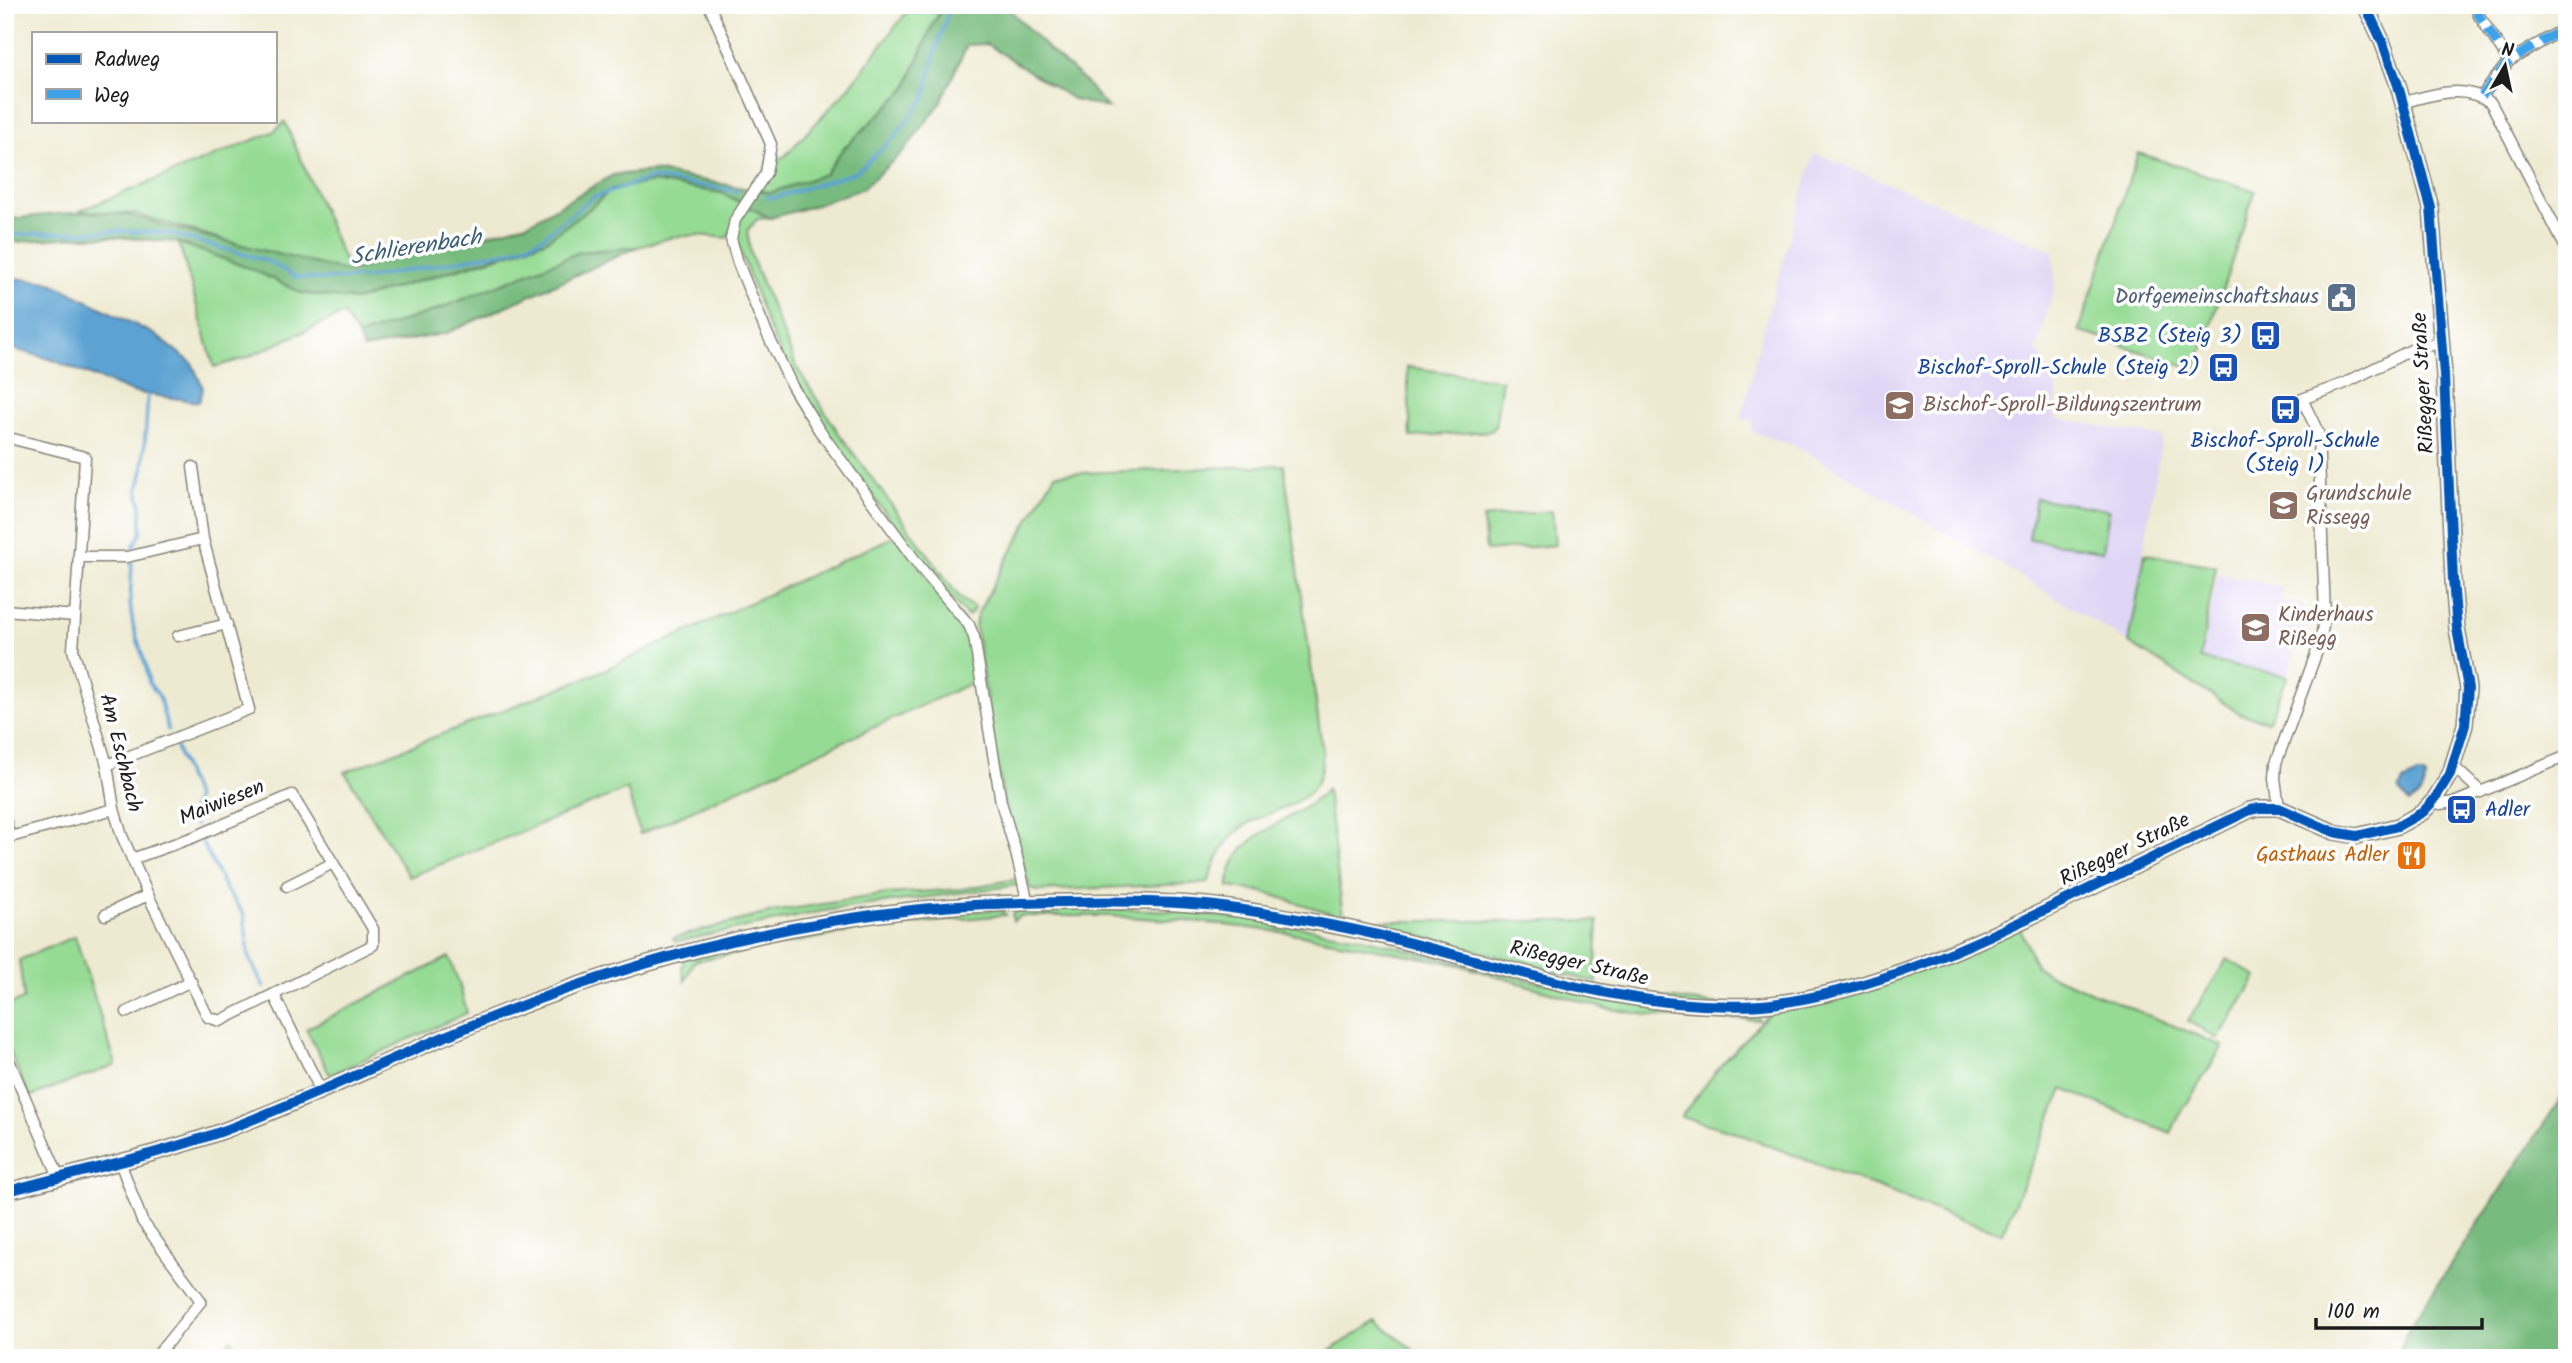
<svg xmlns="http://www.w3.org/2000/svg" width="2572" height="1363" font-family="Kalam,sans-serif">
	<rect width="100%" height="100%" fill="#fff"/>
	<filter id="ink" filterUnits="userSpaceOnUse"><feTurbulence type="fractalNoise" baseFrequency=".0143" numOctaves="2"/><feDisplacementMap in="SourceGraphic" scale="14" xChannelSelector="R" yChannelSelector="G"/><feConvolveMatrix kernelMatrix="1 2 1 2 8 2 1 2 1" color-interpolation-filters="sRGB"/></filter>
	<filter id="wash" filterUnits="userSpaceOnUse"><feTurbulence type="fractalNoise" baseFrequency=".00686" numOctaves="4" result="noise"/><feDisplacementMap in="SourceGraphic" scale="28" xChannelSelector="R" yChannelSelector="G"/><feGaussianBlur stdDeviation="1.57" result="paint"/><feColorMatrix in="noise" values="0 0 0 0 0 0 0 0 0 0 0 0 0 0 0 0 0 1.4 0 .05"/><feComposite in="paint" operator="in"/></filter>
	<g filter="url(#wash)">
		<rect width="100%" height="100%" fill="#eeead2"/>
		<path fill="#dfd5f5" d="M1814,153l239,98 2,34 -18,63 20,44 -3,26 108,19 -33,206 -109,-67 -224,-130 -44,-14v-13h-11l19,-78z
			M2218,574l64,13 -2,14 25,4 -4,29 -14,41 -86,-16z"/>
		<path fill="#96db94" stroke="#597c58" stroke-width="2" d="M912,5h32l-11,19 -27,65 -63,60 -18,25 -55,19 -13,-4 12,-28 15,-4 63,-67z
			M285,122l64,150 -81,-19 -131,-39 -58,-3 194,-79z
			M2138,153l117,38 -59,179 -117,-39z
			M653,182l69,11 23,12 -18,33 -29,-3 -25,2 -35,10 -58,5 -141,57 -81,27 -15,-22 -97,44 -32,9 -32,-114 -5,-11 77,28 47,23 55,7 162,-49 69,-40 25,-22z
			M748,207l22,11 -13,1 -10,12 4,25 46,112 41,64 122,166 14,10 -3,6 -4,2 -44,-51 -100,-137 -31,-49 -26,-57 -32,-88 6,-16z
			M1407,367l95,13 -7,47 -4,4 -80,6z
			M1284,465l39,290c-2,11 -2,23 -9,32 -16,22 -55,25 -76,44 -17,14 -23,32 -30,52l-172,8 -6,-3 -27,-90 -28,-171 2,-12 24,-45 54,-96z
			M2036,498l73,12 -6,41 -74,-12z
			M1552,511l3,34 -69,6 -3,-33z
			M895,536l71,90 5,10 7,44 -338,154 -13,-45 -218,88 -64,-105 250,-98z
			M2145,554l71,12 -16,93 88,17 -20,45 -27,-7 -112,-71z
			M1327,789l16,128 -80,-25 -34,-5c-1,-56 68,-63 98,-98z
			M1018,879l2,6 -197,26 -147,31 -3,-4 99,-26 115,-18 75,-5z
			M1018,907l137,3 103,10 100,17 174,44 220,28 6,4 1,7 -105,-4 -51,-8 -147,-44 -159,-30 -97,-12 -89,-6h-91l-7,5 -1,-6z
			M1000,909l6,6 -136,13 -176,33 -9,20 -3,-14 4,-12 193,-37z
			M1346,921h252l-2,43 1,19 -187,-50z
			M2018,923l18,43 12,8 175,72 -44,70 -8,17 -108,-44 -61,144 -38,-12 -235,-91 -48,-13 40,-52 47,-51 4,-10 75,-14z
			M75,936l41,129 -87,32 -24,-57v-34l19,-7 -5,-39z
			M449,957l10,26 8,30 -137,62 -24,-46z
			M2227,959l30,18 -39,62 -30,-18z
			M1377,1321l46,37h-105z
			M231,1339l15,19h-30z"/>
		<path fill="#78bb7e" stroke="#4a6c4d" stroke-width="2" d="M944,5h61l40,41 37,33 26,29 -34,-8 -87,-56 -20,1 -27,59 -36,47 -41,37 -50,18 -43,12 -48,-25 -69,-11 -41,7 -25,22 -42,30 -189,59 -55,-7 -47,-23 -77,-28 -62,-5h-41l-69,6v-23c48,-7 111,-15 157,5l187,47 85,-29 48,-7 47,-13 84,-48 40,-4 117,22 55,-19 18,-25 63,-60 27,-65z
			M638,247l-191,86 -84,16 -5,-13 81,-27 141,-57z
			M2567,1089v269h-170l13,-32z"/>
		<path fill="#5ca2d2" stroke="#3c5f77" stroke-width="2" d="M5,277l45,5 104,52 38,29 11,25 -4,14 -67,-10 -82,-33 -45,-12z
			M2417,775h6l3,3c-3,12 -6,20 -17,25l-10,-13 4,-8z"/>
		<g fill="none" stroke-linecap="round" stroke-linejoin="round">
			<path stroke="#5ca2d2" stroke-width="3.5" d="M767,197l7,1 82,-26 36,-32 33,-42 10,-46 16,-47
				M5,235l113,-4 49,2 101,28 27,16 24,2 49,-1 145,-28 26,-10 53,-42 59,-20 86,13
				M133,547l8,-14v-28l-3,-15 5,-20 5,-76
				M132,562l-2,41 3,22 13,42 3,16 10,13 9,34
				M176,747l20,52 -5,14 4,12
				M201,840l25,50 18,24 5,44 15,29"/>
		</g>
	</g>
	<g filter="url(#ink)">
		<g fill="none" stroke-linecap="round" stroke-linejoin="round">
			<defs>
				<path id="street" d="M709,5l62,139 -5,29 -31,47 -4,19 7,24 27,66 27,57 27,44 101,137 49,58 5,12 27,165 15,51 12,50
					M2477,5l1,9 31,47
					M2482,96l27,-35 58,-34
					M2404,102c29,-7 60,-19 87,1l76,147
					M5,437l80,20 -12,193 34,115 7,44 8,27 26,59 60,122 12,4 153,-76v-16l-81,-134 -98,42 -62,22
					M80,557h47l76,-18
					M5,610l70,6
					M178,636l49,-12
					M107,765l142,-56 -46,-170 -10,-72
					M2453,766l28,26
					M2434,800l6,4 16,-2 111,-46
					M2279,808l-4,-30 1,-15 44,-120 5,-28 -7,-183 -16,-33 41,-15 72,-36 27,-5
					M5,819l5,18 104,-28
					M287,886l46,-23
					M105,915l43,-20
					M274,995l47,96
					M127,1012l64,-31
					M5,1051l54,126
					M120,1162l22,59 59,80 -46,57"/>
				<path id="secondary" d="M5,1192c72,-20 145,-35 215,-60 85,-31 166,-72 250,-106 142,-59 289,-99 442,-116 51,-6 102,-7 153,-8 47,-1 94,-1 141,3 47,5 94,14 140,23 119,24 234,71 356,77 23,1 47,2 70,-1 106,-14 203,-60 298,-106 60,-29 120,-59 180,-88l9,-2h20l55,24 23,4 41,-10 25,-14 11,-12 16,-26 15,-49 3,-37 -11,-59 -4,-49 -9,-205 -13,-167 -33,-123 -16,-44 -17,-36"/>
			</defs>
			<use href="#street" stroke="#858377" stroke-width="13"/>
			<use href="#secondary" stroke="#858377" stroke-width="18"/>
			<use href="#street" stroke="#fff" stroke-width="10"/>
			<use href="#secondary" stroke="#f7e8c3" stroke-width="14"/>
			<path stroke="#3da2ea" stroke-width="9" stroke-dasharray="18 9" stroke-linecap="butt" d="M2477,5l1,9 31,47
				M2482,96l27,-35 58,-34"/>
			<defs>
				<path id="cycleway" d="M5,1192c72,-20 145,-35 215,-60 85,-31 166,-72 250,-106 142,-59 289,-99 442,-116 51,-6 102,-7 153,-8 47,-1 94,-1 141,3 47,5 94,14 140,23 119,24 234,71 356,77 23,1 47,2 70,-1 106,-14 203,-60 298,-106 60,-29 120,-59 180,-88l9,-2h20l55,24 23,4 41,-10 25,-14 11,-12 16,-26 15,-49 3,-37 -11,-59 -4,-49 -9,-205 -13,-167 -33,-123 -16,-44 -17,-36"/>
			</defs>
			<use href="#cycleway" stroke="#fff" stroke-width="15"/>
			<use href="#cycleway" stroke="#0057b8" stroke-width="10"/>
		</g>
	</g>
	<defs>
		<symbol id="civic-square" viewBox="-11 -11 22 22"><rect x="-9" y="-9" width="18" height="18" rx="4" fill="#5c6f8a" stroke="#fff"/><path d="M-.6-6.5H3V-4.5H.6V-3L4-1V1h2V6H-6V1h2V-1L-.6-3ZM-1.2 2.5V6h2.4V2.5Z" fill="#fff"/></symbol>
		<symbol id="bus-square" viewBox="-11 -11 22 22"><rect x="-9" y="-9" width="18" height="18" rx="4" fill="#1a4fb4" stroke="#fff"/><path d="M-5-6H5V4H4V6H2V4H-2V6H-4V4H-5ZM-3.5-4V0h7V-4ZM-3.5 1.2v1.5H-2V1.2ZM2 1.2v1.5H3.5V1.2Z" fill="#fff"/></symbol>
		<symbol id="school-square" viewBox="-11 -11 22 22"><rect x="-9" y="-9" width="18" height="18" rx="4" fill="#8d6e63" stroke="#fff"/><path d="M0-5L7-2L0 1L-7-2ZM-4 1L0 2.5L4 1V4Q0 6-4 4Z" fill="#fff"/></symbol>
		<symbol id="restaurant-square" viewBox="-11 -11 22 22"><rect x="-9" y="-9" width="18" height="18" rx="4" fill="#e8710a" stroke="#fff"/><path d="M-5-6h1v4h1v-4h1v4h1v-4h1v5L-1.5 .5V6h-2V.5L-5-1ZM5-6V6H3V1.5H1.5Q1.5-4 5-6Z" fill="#fff"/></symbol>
	</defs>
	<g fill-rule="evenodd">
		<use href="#civic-square" x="2324" y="280" width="35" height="35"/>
		<use href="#bus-square" x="2248" y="318" width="35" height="35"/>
		<use href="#bus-square" x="2206" y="350" width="35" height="35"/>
		<use href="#school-square" x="1882" y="388" width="35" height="35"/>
		<use href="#bus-square" x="2268" y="392" width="35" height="35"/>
		<use href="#school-square" x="2266" y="488" width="35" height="35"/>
		<use href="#school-square" x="2238" y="610" width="35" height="35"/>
		<use href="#bus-square" x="2444" y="792" width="35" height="35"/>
		<use href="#restaurant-square" x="2394" y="838" width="35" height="35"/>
	</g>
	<g text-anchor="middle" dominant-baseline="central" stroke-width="7" stroke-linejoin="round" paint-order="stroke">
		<g font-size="21" fill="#4e5e75" stroke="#fff" text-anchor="end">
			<text x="2319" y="297">Dorfgemeinschaftshaus</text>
		</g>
		<g font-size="21" fill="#164399" stroke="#fff" text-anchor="end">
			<text x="2242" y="336">BSBZ (Steig 3)</text>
			<text x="2200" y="368">Bischof-Sproll-Schule (Steig 2)</text>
			<text x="2285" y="441" text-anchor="middle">Bischof-Sproll-Schule<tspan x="2285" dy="24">(Steig 1)</tspan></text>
			<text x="2485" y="810" text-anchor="start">Adler</text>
		</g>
		<g font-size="21" fill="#1c1c1c" stroke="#fff">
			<text transform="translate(2424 383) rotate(-93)">Rißegger Straße</text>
			<text transform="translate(120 753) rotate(76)">Am Eschbach</text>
			<text transform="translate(222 803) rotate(-22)">Maiwiesen</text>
			<text transform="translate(2125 850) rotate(-26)">Rißegger Straße</text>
			<text transform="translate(1579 964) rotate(13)">Rißegger Straße</text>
		</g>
		<g font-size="21" fill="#785e54" stroke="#fff" text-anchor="start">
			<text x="1923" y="405">Bischof-Sproll-Bildungszentrum</text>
			<text x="2306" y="494">Grundschule<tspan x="2306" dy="24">Rissegg</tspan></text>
			<text x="2278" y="615">Kinderhaus<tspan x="2278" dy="24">Rißegg</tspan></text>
		</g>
		<g font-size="21" fill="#c56008" stroke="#fff" text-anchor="end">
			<text x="2389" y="855">Gasthaus Adler</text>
		</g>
		<g font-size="23" font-style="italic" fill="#3c5f77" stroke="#fff">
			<text transform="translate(416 248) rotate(-9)">Schlierenbach</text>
		</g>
	</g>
	<rect width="2572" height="1363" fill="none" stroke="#fff" stroke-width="28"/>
	<rect x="32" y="32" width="245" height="91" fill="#ffffff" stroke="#a4a4a4" stroke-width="2"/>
	<rect x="46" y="54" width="35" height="10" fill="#0057b8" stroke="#a4a4a4" stroke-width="2"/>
	<text x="94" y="66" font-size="21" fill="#1c1c1c">Radweg</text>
	<rect x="46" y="89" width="35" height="10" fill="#3da2ea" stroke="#a4a4a4" stroke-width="2"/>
	<text x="94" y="102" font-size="21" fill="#1c1c1c">Weg</text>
	<g transform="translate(2505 66) rotate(9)" stroke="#ffffff" stroke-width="5" paint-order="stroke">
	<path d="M0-5L12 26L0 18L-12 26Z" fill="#1c1c1c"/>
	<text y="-10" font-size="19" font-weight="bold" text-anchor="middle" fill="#1c1c1c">N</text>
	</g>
	<path d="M2316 1318v10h166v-10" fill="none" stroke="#1c1c1c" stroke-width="3.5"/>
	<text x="2327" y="1318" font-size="21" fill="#1c1c1c" stroke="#ffffff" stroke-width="5" paint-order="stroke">100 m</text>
</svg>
